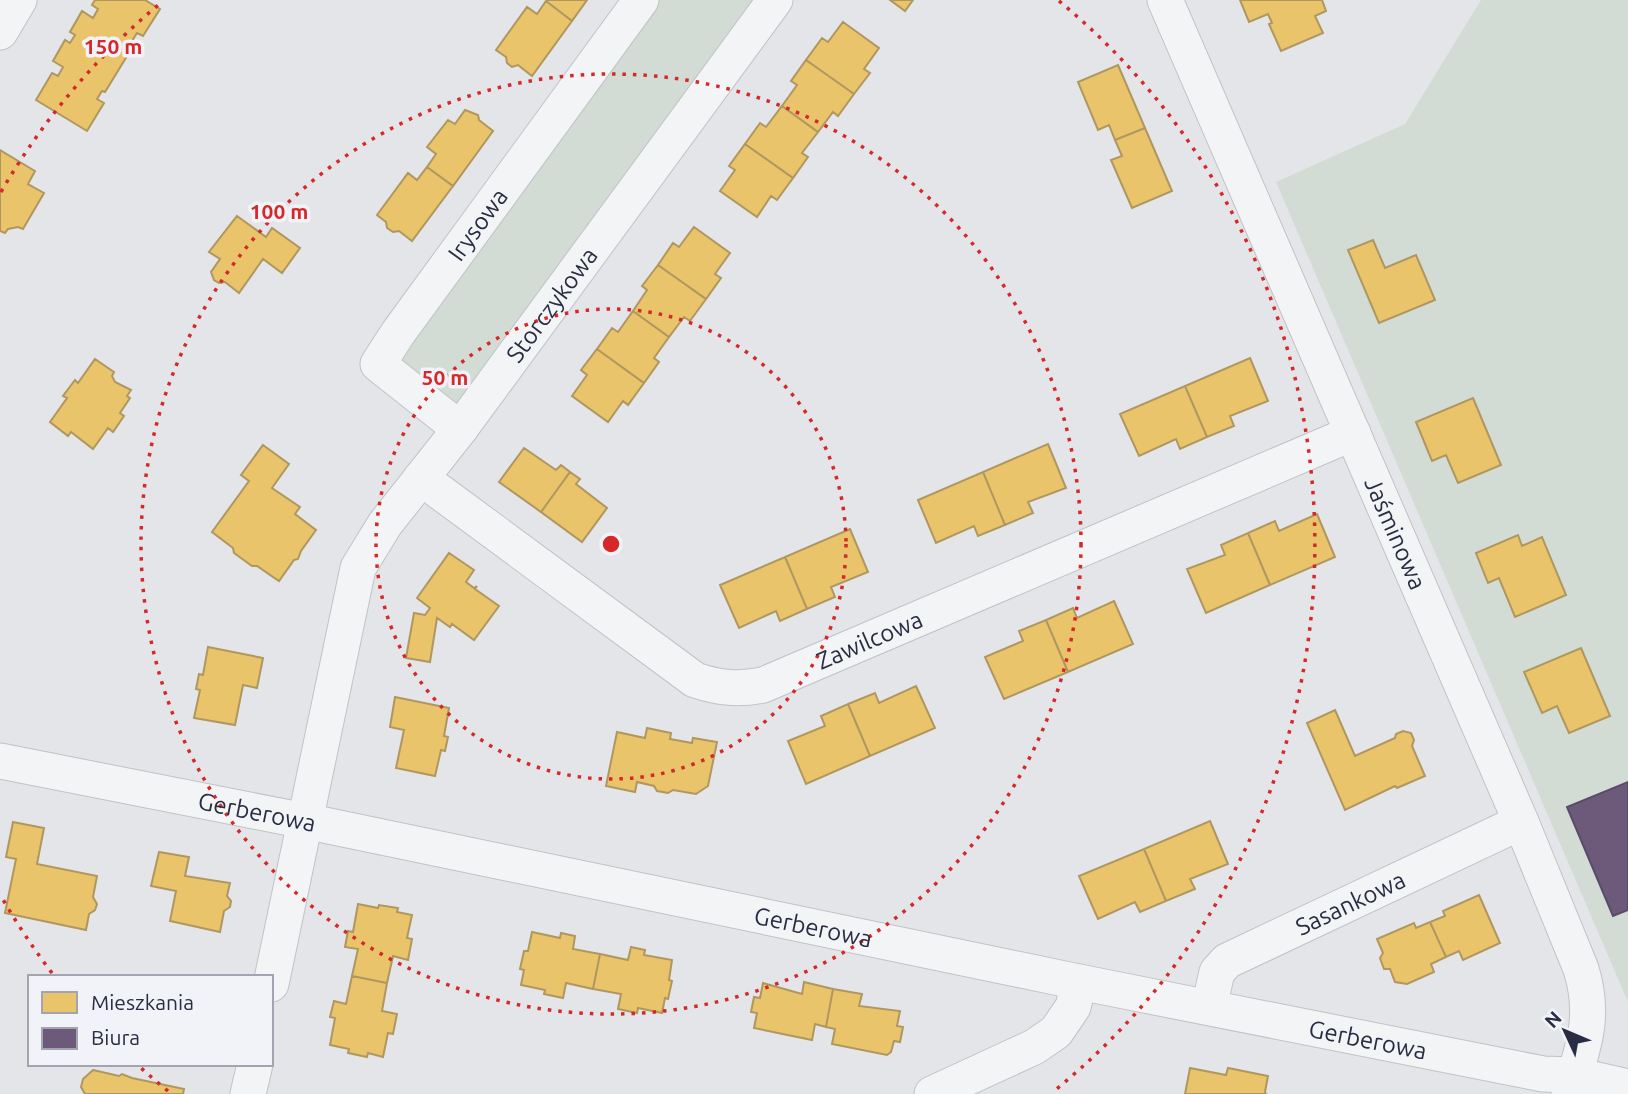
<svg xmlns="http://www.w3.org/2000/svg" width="1628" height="1094" font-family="Ubuntu,sans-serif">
	<rect width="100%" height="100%" fill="#e4e5e9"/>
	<path fill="#d2dcd4" d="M657,0h99l-291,401 -12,3 -59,-47z
		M1481,0h147v1002l-352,-820 129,-58z"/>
	<path fill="#e9c46a" stroke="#af975f" stroke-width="2" d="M95,0h50l15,9 -17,27 -6,-3 -5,8 3,2 -30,49 -3,-1 -5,8 7,4 -17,28 -51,-31 16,-27 6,3 5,-9 -10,-6 12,-21 5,3 5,-8 -5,-3 12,-21 11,7 5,-9 -6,-4z
		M547,0h40l-15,21 -26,-20z
		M890,0h23l-8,11z
		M1240,0h82l4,11 -11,5 8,17 -42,18 -12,-27 3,-1 -4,-9 -19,8z
		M546,1l26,20 -40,55 -14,-11 -6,2 -5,-4 -1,-6 -10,-7 31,-43 10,7z
		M843,22l36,26 -15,21 6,4 -16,21 -48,-34 16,-22 6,4z
		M806,60l48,34 -16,22 -5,-4 -15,20 -36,-26 15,-21 -6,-4z
		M1118,65l27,63 -30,12 -6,-15 -11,5 -20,-48z
		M782,106l36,26 -16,21 6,4 -15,21 -48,-34 15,-21 6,4z
		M465,110l13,5 1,5 14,11 -40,55 -26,-19 9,-13 -9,-7 21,-27 7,4z
		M1145,128l27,63 -40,17 -21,-48 11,-4 -7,-16z
		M745,144l48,34 -16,22 -6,-4 -14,21 -37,-26 15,-21 -6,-4z
		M0,150l35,21 -7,13 16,9 -21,36 -5,-2 -10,2 -3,4 -5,-2z
		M427,167l26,19 -41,55 -13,-10 -6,1 -6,-4 -1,-6 -9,-7 31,-42 9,7z
		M237,216l29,21 6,-9 28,20 -18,25 -19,-14 -24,34 -14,-11 -6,1 -5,-3 -3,-8 9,-13 -11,-7z
		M694,227l36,26 -15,21 6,4 -15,21 -48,-34 15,-22 6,4z
		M1373,240l12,28 31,-13 19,45 -56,23 -31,-73z
		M658,265l48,34 -16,22 -6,-4 -15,20 -36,-26 14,-21 -5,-4z
		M633,311l36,26 -15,21 5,4 -15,21 -47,-34 15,-21 6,4z
		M597,349l47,34 -16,22 -5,-4 -15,21 -36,-26 15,-21 -6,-5z
		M1250,358l18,43 -38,15 4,10 -27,11 -22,-51z
		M95,359l19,13 -2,4 3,6 16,8 -4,6 3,2 -10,15 4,3 -11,16 -5,-4 -15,21 -22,-17 -3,4 -18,-14 17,-24 -4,-2 12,-16 3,3z
		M1185,386l22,51 -27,12 -4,-10 -37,17 -19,-42z
		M1473,398l28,67 -43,18 -12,-28 -14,6 -16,-39z
		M1048,444l18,44 -38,14 5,11 -28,12 -22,-53z
		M263,445l26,19 -17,24 28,19 -5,7 21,16 -15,21 -3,8 -4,1 -15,21 -22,-15h-5l-18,-13 -1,-5 -21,-16 37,-51 -8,-6z
		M524,448l32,22 5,-5 9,7 -29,40 -42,-30z
		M570,472l10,7 -4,5 31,24 -25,34 -41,-30z
		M983,472l22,53 -27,11 -4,-10 -38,17 -18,-43z
		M1317,514l18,43 -65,28 -22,-52 27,-12 4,10z
		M850,529l18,43 -37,15 4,10 -28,12 -22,-52z
		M1248,533l22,52 -64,28 -19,-44 38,-14 -4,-10z
		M1518,535l4,11 20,-9 24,58 -51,22 -16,-39 -11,5 -12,-30z
		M449,553l25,17 -8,12 8,6 3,-2 -2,3 24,17 -25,34 -22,-16 -2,3 -13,-9 -7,44 -24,-4 8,-45 11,2 5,-7 -13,-10z
		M785,557l22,52 -27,12 -4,-10 -37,17 -19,-43z
		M1114,601l19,43 -65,28 -22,-52 27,-12 4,10z
		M1046,620l22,52 -64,27 -19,-42 38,-16 -4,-10z
		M208,647l55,11 -6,30 -14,-3 -8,40 -41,-7 6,-28 -4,-1 3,-15 4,1z
		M1581,648l29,68 -41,17 -12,-27 -15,7 -18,-41z
		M916,686l19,42 -65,28 -22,-52 27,-11 4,10z
		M395,697l54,11 -5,28 4,1 -3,14 -4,-1 -6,26 -39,-8 8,-38 -14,-3z
		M848,704l22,52 -64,28 -18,-43 37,-15 -4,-10z
		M1335,710l20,46 40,-18 1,-4 7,-3 8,2 3,7 -2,6 13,30 -28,12 -2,-2 -50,24 -38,-87z
		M647,728l24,5 -1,6 22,4 1,-5 24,4 -9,44 -12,8 -23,-4 -5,3 -11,-2 -3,-5 -17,-4 -2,10 -29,-6 11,-54 28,6z
		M1210,821l18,43 -38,15 5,10 -29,12 -22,-52z
		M13,822l31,6 -7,36 60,12 -4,21 4,7 -2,6 -6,4 -3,16 -81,-17 11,-54 -10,-2z
		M1144,849l22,52 -26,11 -5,-10 -37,17 -19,-43z
		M159,852l30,5 -4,19 45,7 -3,13 4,5 -1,6 -6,4 -4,21 -50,-11 6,-30 -25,-5z
		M1479,895l21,48 -37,17 -4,-9 -13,6 -16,-35 15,-6 -2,-5z
		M358,904l20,4 1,-3 19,3 -1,4 15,3 -5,23 5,1 -4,21 -15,-4 -6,27 -35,-7 6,-27 -13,-2 3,-16 5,1z
		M1430,922l16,35 -15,7 3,8 -27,12 -12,-2 -5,-13h-6l-4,-11 3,-5 -6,-14 37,-16 2,5z
		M532,932l28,6 1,-5 14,3 -2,13 27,5 -7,35 -27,-6 -3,15 -19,-4 1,-4 -24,-5 3,-15 -4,-1 4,-18h4z
		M631,947l14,3 -1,5 28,5 -3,20 3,1 -4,18 -3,-1 -3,15 -24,-5 -1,5 -19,-4 3,-15 -28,-5 7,-35 28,6z
		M352,976l35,7 -5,28 15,3 -4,20 -5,-1 -5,24 -15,-4 -1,4 -19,-4 1,-4 -19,-4 5,-27 -5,-1 4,-16 12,3z
		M804,982l29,7 -7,38 -11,-3 -3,16 -58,-12 3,-15 -6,-1 3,-15 6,1 3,-15 39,11z
		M833,989l29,5 -3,12 41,5 -3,15 6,1 -3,15 -6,-1 -3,11 -4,3 -55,-11 3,-15 -9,-2z
		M1190,1068l36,7 2,-7 40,8 -3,16 1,2h-81z
		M93,1070l26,6 3,-2 10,4 52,11 -1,5h-98l-4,-7 2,-8z"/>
	<path fill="#6d597a" stroke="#594c6a" stroke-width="2" d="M1628,782v128l-15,6 -46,-109z"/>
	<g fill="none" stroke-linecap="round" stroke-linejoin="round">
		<defs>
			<g id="minor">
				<path id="s1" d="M1165,0l356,822 60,147c15,48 2,79 -12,125"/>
				<path d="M0,32l19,-32"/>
				<path id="s2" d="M460,429l-82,-65 20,-31 243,-333"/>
				<path id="s3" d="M421,478l274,202c24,8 43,10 68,5l590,-252"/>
				<path id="s4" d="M0,761l305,60 774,161 464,92 32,1 53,12"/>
				<path id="s5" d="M271,984l87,-416 27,-44 75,-95 315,-429"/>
				<path id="s6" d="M1209,1007l8,-35 10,-11 294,-139"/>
				<path d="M248,1094l7,-30"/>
				<path d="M932,1094l102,-47 22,-15 17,-25 6,-25"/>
			</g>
		</defs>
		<use href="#minor" stroke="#c1c2c7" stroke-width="37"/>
		<use href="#minor" stroke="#f3f4f6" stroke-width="35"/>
	</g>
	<g fill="none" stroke="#d62828" stroke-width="3.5" stroke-dasharray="3.5 7">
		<circle cx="611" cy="544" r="235"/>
		<circle cx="611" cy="544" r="470"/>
		<path d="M168 1091A704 704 0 0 1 140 1067M52 973A704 704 0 0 1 1 896M1 192A704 704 0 0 1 163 1M1059 1A704 704 0 0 1 1054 1091"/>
	</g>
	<g text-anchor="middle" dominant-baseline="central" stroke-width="7" stroke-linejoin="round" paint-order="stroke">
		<g font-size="24" fill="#292d44" stroke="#f2f3f8">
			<text stroke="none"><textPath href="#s2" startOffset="276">Irysowa</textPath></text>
			<text stroke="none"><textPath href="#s5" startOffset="752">Storczykowa</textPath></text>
			<text stroke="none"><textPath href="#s1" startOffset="581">Jaśminowa</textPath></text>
			<text stroke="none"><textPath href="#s3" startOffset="525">Zawilcowa</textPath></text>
			<text stroke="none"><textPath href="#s4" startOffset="262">Gerberowa</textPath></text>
			<text stroke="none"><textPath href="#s6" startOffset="187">Sasankowa</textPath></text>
			<text stroke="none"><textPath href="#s4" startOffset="830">Gerberowa</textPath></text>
			<text stroke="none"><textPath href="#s4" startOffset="1396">Gerberowa</textPath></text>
		</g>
	</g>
	<circle cx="611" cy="544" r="10" fill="#d62828" stroke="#f2f3f8" stroke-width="3.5"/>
	<g font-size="21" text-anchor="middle" font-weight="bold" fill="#d62828" stroke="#f2f3f8" stroke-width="7" stroke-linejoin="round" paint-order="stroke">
		<text x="113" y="54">150 m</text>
		<text x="279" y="219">100 m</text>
		<text x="445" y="385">50 m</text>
	</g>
	<rect x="28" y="975" width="245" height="91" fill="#f2f3f8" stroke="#a2a4b0" stroke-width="2"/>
	<rect x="42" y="992" width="35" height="21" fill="#e9c46a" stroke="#a2a4b0" stroke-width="2"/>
	<text x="91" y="1010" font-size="21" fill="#292d44">Mieszkania</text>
	<rect x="42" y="1028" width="35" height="21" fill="#6d597a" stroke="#a2a4b0" stroke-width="2"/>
	<text x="91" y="1045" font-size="21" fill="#292d44">Biura</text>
	<g transform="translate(1565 1031) rotate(314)" stroke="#f2f3f8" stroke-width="5" paint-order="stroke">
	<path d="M0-5L12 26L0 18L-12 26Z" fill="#292d44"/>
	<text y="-10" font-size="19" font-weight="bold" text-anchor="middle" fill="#292d44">N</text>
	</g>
</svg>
